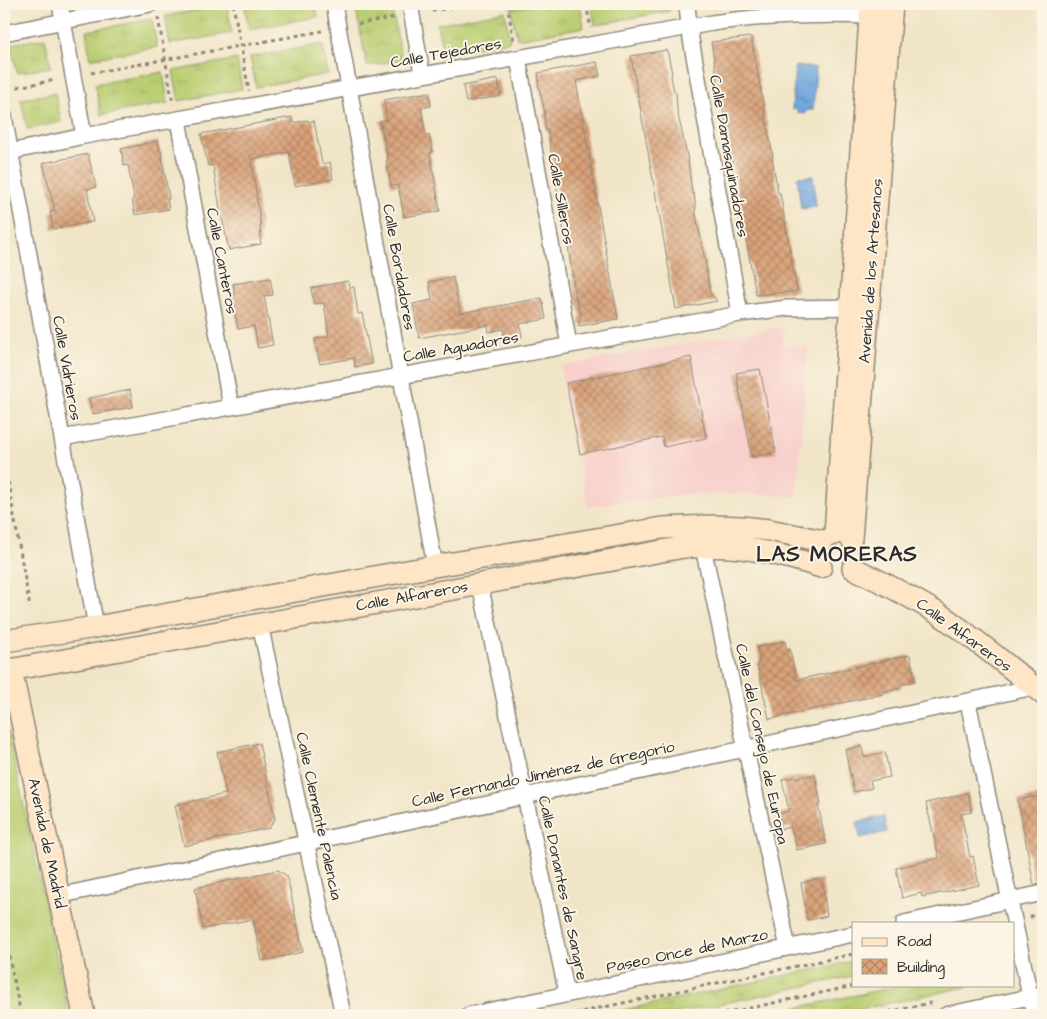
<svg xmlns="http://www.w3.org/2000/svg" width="1047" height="1019" font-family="'Architects Daughter',sans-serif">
	<defs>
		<pattern id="grass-tufts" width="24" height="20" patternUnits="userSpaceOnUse" patternTransform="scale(1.25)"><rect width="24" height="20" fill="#b9cd71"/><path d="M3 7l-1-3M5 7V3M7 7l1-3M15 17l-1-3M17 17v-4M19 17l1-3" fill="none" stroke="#9fb062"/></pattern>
		<pattern id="water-ripples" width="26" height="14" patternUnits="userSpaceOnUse" patternTransform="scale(1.25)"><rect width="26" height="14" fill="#6ea6dd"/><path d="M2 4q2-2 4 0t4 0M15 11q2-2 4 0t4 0" fill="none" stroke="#5b87b3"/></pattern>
		<pattern id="building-cross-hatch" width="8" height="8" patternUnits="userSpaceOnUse" patternTransform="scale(1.25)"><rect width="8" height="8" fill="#daa37a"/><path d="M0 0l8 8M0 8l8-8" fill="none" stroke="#b18564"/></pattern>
	</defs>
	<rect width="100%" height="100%" fill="#fcf5e5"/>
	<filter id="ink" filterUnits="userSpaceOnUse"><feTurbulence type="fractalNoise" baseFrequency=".02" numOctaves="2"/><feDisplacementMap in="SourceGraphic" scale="10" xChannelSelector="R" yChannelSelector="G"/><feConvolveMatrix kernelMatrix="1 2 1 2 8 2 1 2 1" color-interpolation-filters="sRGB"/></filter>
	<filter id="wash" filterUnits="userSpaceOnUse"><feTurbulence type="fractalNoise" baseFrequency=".0096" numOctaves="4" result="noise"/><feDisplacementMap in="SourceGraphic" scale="20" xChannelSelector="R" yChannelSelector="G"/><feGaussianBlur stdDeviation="1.12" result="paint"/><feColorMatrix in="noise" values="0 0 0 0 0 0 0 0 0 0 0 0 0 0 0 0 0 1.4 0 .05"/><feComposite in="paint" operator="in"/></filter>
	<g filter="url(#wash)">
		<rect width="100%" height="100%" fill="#f1e5c8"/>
		<path fill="#f7d0cb" d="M784,327v18l24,2 -11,150 -36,-3h-75l-98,13 -28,-141 214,-38z"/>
		<path fill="url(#grass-tufts)" stroke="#727c4e" d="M244,4h71l3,13 -69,12z
			M355,4h36l11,56 -35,6z
			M537,4h43l4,23 -67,12 -6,-30z
			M591,4h77l1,7 -74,14z
			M227,5l5,28 -62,11 -5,-28z
			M505,11l5,30 -67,12 -6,-29z
			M152,19l5,28 -67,12 -4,-28z
			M45,38l6,29 -34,6 -6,-29z
			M323,44l5,30 -72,13 -6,-30z
			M237,59l5,30 -63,12 -6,-30z
			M163,72l5,31 -67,12 -6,-31z
			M55,93l6,29 -34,7 -6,-30z
			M853,961v15l-185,39h-68z
			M903,985h72l-141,30h-72z"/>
		<path fill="#b9cd71" stroke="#727c4e" d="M4,714l65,301h-65z"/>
		<path fill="url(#water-ripples)" stroke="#4c6884" d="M795,66l21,2 -3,42h-5l-4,4 -6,-1 -2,-4h-4z
			M813,176l3,31 -15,2 -4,-32z
			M884,816l3,16 -27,6 -3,-16z"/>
		<g id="blocks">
			<path fill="url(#building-cross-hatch)" d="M751,37l22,120h-1l6,36h2l17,98 -41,4 -45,-253z
				M667,50l5,23 -1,4 3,14 2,1 1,18 11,50 4,33 2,1 2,15 -1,1 10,50 5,33 7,8 -41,8 -45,-253z
				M597,62l3,14 -24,5 42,238 -40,7 3,-11 -5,-16 -10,-66 -2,-1 -16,-100 -2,-1 -2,-15 1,-3 -7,-30 1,-2 -1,-8z
				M498,79l3,17 -35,6 -3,-16z
				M429,92l2,14 -10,2 5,28 3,-1 4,17 -3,1 10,58 -36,6 -6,-32 -7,1 -5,-25 2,-1 -8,-39 7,-1 -3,-20z
				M292,117l1,6 15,-3v2l6,-1 8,43 8,-2 3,17 -38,7 -6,-34 -38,7 10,68h-1l1,9h-1l1,8 -32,6 -9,-41 -7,-44 -5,1 -7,-32z
				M158,141l2,10h1l8,48h-2l2,10 -34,6 -3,-16 2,-1 -6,-33 -4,1 -3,-17z
				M88,154l8,33 -9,2 6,33 -40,7 -3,-17 5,-1 -12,-48z
				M453,277l7,36 82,-15 4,21 -26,5 2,13 -17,3 -2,-11 -14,3 -1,-7 -69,13 -6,-34 19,-4 -3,-18z
				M270,278l3,17 -9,1 9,49 -15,3 -4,-22 -16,3 -6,-34h3l-2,-11z
				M348,281l1,7 5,-1 4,27 4,-1 10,51 -17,3 -1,-9 -34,6 -5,-25 14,-3 -5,-33 -10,1 -3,-16z
				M691,357l15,81 -42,9 -2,-10 -82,17 -14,-71z
				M760,369l16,84 -24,4 -16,-84z
				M130,390l3,17 -41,7 -3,-16z
				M785,641l2,9 3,-1 6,31 114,-25 5,26 -15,4 1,3 -18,4v2l-114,25 -12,-56 3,-1 -3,-15z
				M259,743l16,76 -6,9 -85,18 -9,-41 51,-11 -9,-42z
				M862,746l2,11 21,-5 5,25 -20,4 2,7 -18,4 -9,-42z
				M815,775l6,29 -3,1 8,39 -29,6 -6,-23 -10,2 -3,-15 11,-3 -7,-32z
				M968,793l4,19 -11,2 9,43 3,-1 6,29 -57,12 -1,-4 -19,5 -6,-30 43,-10 -13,-55z
				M1043,795v89l-9,1 -16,-85z
				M278,870l9,6 16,76 -41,9 -9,-42 -50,10 -8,-41z
				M818,879l4,1 5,36 -18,4 -2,-1 -6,-36z"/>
		</g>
	</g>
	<g filter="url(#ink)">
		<use href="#blocks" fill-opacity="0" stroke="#8e887a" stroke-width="1"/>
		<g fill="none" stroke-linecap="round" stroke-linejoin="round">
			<defs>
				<path id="street" d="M60,4l24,132
					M334,4l101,562
					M410,4l12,70
					M687,4l2,24 51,286
					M4,33l146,-29
					M518,58l51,287
					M4,116l92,511
					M178,120l53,287
					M10,152l74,-16 628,-113c55,-8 111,-9 167,-7
					M62,438l678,-124 47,-6 72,-1
					M703,547l85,401
					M480,584l87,410
					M260,624l83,391
					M968,702l66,313
					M58,896l976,-209
					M904,923l139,-30
					M469,1015l384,-81
					M946,1015l97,-21"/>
				<path id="secondary" d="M835,534l36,-530
					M851,539l41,-535
					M853,568c31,15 61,30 89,48 35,24 68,52 101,78
					M4,641l92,-14 339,-61 227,-38 51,-2 28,1 28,3 54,11
					M11,670l73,345
					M4,671l680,-124c15,0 31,-1 46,0 31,2 62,11 91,20"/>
			</defs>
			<use href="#street" stroke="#8e887a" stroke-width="18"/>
			<use href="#secondary" stroke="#8e887a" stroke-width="24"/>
			<path stroke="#8e887a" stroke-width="3" stroke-dasharray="4 4" stroke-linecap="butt" d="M233,4l16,87
				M507,4l7,38
				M586,4l5,24
				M432,11l42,-7
				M158,17l15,87
				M358,24l38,-7
				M91,73l231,-42
				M17,87l39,-7
				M4,458l26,150
				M1032,918l-1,-2 12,-3
				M4,932l17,83
				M567,1015l286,-61
				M717,1015l141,-30
				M873,1015l62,-13"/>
			<use href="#street" stroke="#fff" stroke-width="15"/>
			<use href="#secondary" stroke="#fde5c5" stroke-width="21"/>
		</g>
	</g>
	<g text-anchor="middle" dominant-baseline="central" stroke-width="4" stroke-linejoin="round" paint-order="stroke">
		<g font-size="16" fill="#2b2b2b" stroke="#fcf5e5">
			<text transform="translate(446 53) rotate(-10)">Calle Tejedores</text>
			<text transform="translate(729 156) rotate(80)">Calle Damasquinadores</text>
			<text transform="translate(561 199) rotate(80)">Calle Silleros</text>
			<text transform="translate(222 261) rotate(79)">Calle Canteros</text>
			<text transform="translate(399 267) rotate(80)">Calle Bordadores</text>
			<text transform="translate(871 271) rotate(-86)">Avenida de los Artesanos</text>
			<text transform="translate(461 347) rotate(-10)">Calle Aguadores</text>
			<text transform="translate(67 368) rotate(80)">Calle Vidrieros</text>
			<text transform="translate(412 596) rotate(-10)">Calle Alfareros</text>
			<text transform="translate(964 635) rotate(36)">Calle Alfareros</text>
			<text transform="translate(762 744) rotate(78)">Calle del Consejo de Europa</text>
			<text transform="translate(543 774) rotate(-12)">Calle Fernando Jiménez de Gregorio</text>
			<text transform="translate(319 816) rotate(78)">Calle Clemente Palencia</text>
			<text transform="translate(47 843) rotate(78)">Avenida de Madrid</text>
			<text transform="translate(563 888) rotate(78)">Calle Donantes de Sangre</text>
			<text transform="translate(687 951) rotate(-12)">Paseo Once de Marzo</text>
		</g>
		<g font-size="21" font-weight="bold" letter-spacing="1" fill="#2b2b2b" stroke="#fcf5e5">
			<text x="837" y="554">LAS MORERAS</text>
		</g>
	</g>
	<rect width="1047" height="1019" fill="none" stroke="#fcf5e5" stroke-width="20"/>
	<rect x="852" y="922" width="162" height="65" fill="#fcf5e5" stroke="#a8a49b"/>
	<rect x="862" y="938" width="25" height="8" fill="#fde5c5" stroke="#a8a49b"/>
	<text x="897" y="946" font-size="15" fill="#2b2b2b">Road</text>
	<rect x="862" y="959" width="25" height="15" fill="url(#building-cross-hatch)" stroke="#a8a49b"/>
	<text x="897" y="972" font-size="15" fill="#2b2b2b">Building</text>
</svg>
